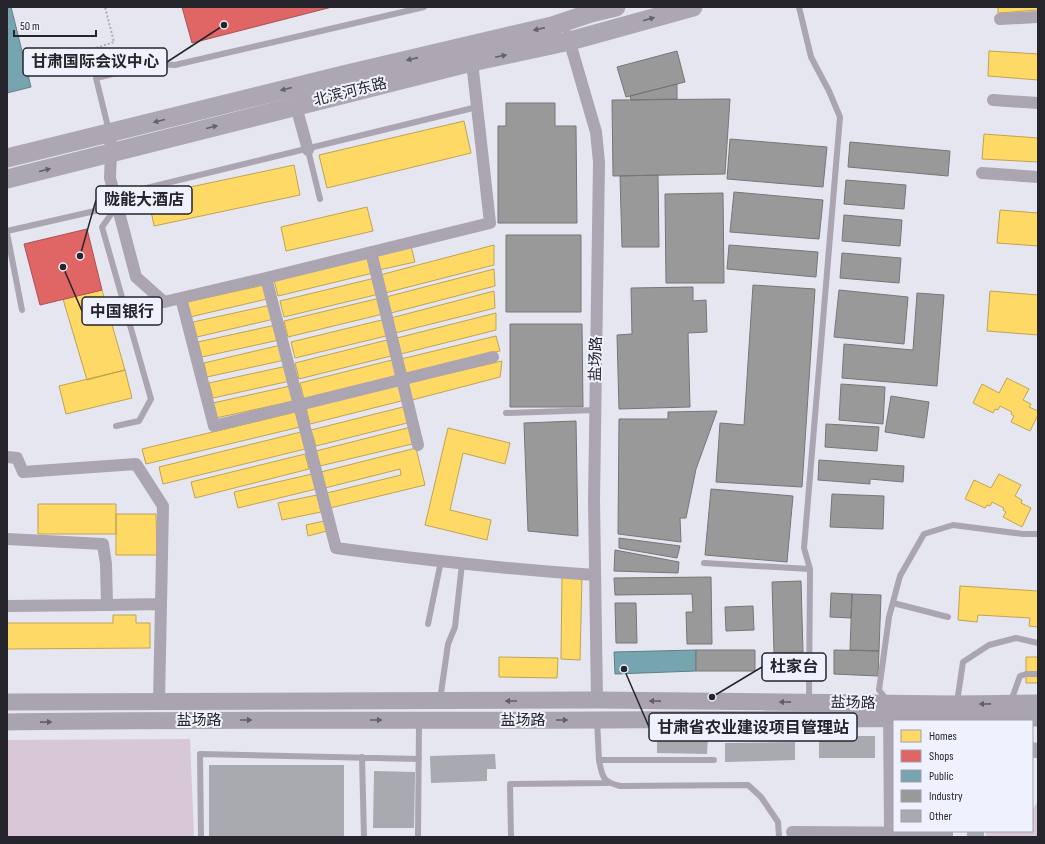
<svg xmlns="http://www.w3.org/2000/svg" width="1045" height="844" font-family="'Sofia Sans Condensed','Noto Sans SC',sans-serif">
	<rect width="100%" height="100%" fill="#e6e6f0"/>
	<path fill="#d8c7d7" d="M190,739l4,98h-187v-97z
		M1038,802v35h-52v-6h46v-22z"/>
	<path fill="#ffd966" stroke="#bea354" d="M998,7h40v3l-40,3z
		M989,51l49,3v26l-50,-4z
		M464,121l7,32 -144,35 -8,-33z
		M984,134l54,4v24l-56,-3z
		M294,165l6,30 -146,31 -6,-30z
		M367,207l6,24 -87,20 -5,-24z
		M1000,210l38,3v33l-41,-3z
		M494,245v20l-109,28 -5,-18z
		M411,246l4,16 -36,8 -4,-15z
		M369,257l4,16 -95,23 -4,-16z
		M494,269l1,17 -104,27 -5,-16z
		M375,278l4,16 -95,23 -4,-16z
		M264,285l3,14 -77,18 -3,-15z
		M102,290l23,80 -38,10 -24,-81z
		M494,291l1,17 -100,25 -4,-15z
		M990,291l48,4v40l-51,-4z
		M380,298l3,16 -95,23 -4,-16z
		M271,305l3,14 -77,18 -4,-15z
		M496,313v17l-95,24 -4,-16z
		M386,319l4,16 -95,23 -4,-16z
		M276,325l3,15 -77,17 -4,-15z
		M496,336l4,15 -95,23 -4,-15z
		M391,339l4,16 -96,24 -4,-16z
		M281,345l4,15 -78,17 -3,-14z
		M396,359l4,16 -96,24 -4,-16z
		M502,361l-2,16 -88,23 -4,-17z
		M287,366l3,15 -77,17 -4,-15z
		M125,370l7,28 -66,16 -7,-28z
		M1007,378l22,11 -6,11 8,4 -2,3 9,4v4l-8,16 -19,-9 3,-6 -3,-2 1,-2 -12,-6 -2,4 -3,-1 -2,4 -20,-10 9,-19 17,9z
		M401,384l4,16 -95,24 -4,-16z
		M290,386l4,15 -78,17 -3,-15z
		M407,406l4,16 -95,24 -5,-16z
		M296,412l4,15 -154,37 -4,-15z
		M411,427l5,16 -96,23 -4,-15z
		M448,428l62,15 -5,21 -42,-11 -13,57 41,10 -4,20 -62,-15z
		M301,432l4,17 -142,35 -4,-17z
		M416,448l9,37 -95,23 -3,-15 74,-18 -1,-6 -75,19 -4,-16z
		M305,454l4,15 -114,29 -4,-16z
		M312,474l4,15 -78,19 -4,-16z
		M999,474l22,11 -6,11 7,4 -1,3 10,5 -9,19 -19,-10 3,-5 -3,-2 1,-2 -12,-6 -2,4 -3,-1 -2,3 -20,-9 9,-19 17,8z
		M317,495l4,17 -39,8 -4,-17z
		M38,504h78v30h-78z
		M116,514h40l1,41h-41z
		M324,521l3,10 -19,5 -2,-11z
		M562,577h20l-2,83 -19,-1z
		M960,586l78,5v36l-9,-1 1,-8 -52,-3 -1,7 -19,-2z
		M113,615h23v8h14v25l-143,1v-26h106z
		M499,657l59,1 -1,20 -58,-1z
		M1026,657h12v26h-12z"/>
	<path fill="#e06666" stroke="#a85254" d="M182,7h150l-140,36z
		M87,229l15,61 -62,15 -16,-61z"/>
	<path fill="#76a5af" stroke="#5e7f87" d="M7,7h4l20,80 -24,6z
		M696,650v21l-81,3 -1,-22z"/>
	<path fill="#999" stroke="#767678" d="M677,51l8,31 -59,15 -9,-30z
		M677,84v15l-46,1 -1,-4z
		M730,99l-5,75 -112,2 -1,-76z
		M506,103h49v23h21l1,97h-79v-97h8z
		M730,139l97,8 -4,40 -96,-8z
		M850,142l100,9 -2,25 -100,-9z
		M658,175l1,72h-37l-2,-71z
		M846,180l60,5 -2,24 -60,-5z
		M734,192l89,8 -4,39 -89,-7z
		M723,193l1,90h-58l-1,-89z
		M844,215l58,5 -2,26 -58,-5z
		M506,235h75v77h-75z
		M729,245l89,7 -2,25 -89,-8z
		M842,253l59,5 -2,25 -59,-5z
		M753,285l62,4 -13,198 -86,-5 4,-59 24,2z
		M693,287v14l13,-1 1,32 -19,1 2,74 -71,2 -2,-74 15,-1 -1,-46z
		M839,290l69,7 -4,47 -70,-7z
		M917,293l27,2 -7,91 -95,-8 2,-34 69,6z
		M510,324h72l1,83h-73z
		M841,384l44,3 -2,37 -44,-4z
		M891,396l38,6 -5,36 -39,-6z
		M717,411l-21,58 -10,49h-6l1,24 -63,-8 1,-115h49v-7z
		M576,421l2,115 -50,-5 -4,-108z
		M826,424l53,3 -2,24 -52,-4z
		M819,460l85,6 -1,16 -33,-3v5l-52,-4z
		M711,489l82,7 -6,66 -82,-7z
		M832,494l52,2 -1,33 -53,-2z
		M619,538l61,8 -3,12 -58,-10z
		M615,550l64,12 -1,11 -64,-2z
		M711,577l1,67h-25l-1,-32h7l-1,-18 -77,1 -1,-17z
		M801,581l2,71 -29,1 -2,-71z
		M831,593l21,1 -1,24 -21,-1z
		M852,594l29,1 -2,56 -29,-1z
		M615,603h21l1,40h-21z
		M753,606l1,24 -28,1 -1,-24z
		M696,650h59v21h-59z
		M834,650l45,1 -1,25 -44,-2z"/>
	<path fill="#a8aab0" d="M657,736l51,1 -1,17 -50,-1z
		M819,736h56v22h-56z
		M795,742v18l-70,2v-19z
		M1032,742l6,1v15h-6z
		M495,754l1,15h-9v12l-56,2 -1,-27z
		M209,765h135v72h-135z
		M374,771l41,1 -1,56h-41z
		M967,831h17v6h-17z"/>
	<g fill="none" stroke-linecap="round" stroke-linejoin="round">
		<path stroke="#b0acb5" stroke-width="2" stroke-dasharray="2 2" stroke-linecap="butt" d="M74,7v1
			M94,72l-7,-21 27,-9 -9,-35"/>
		<path stroke="#aba5b1" stroke-width="6" d="M799,7l12,50 18,34 11,26 -36,431 6,21 -1,132
			M109,131l-13,-53 58,-14 21,1 249,-58
			M308,150l12,49
			M114,196l363,-89
			M7,231l110,-25
			M7,233l15,77
			M506,413l90,-3
			M116,426l23,-5 12,-22 -49,-172 15,-21
			M704,563l106,6
			M893,603l55,14
			M428,624l13,-63
			M440,700l8,-56 7,-17 7,-63
			M887,700l-8,-10 10,-73 11,-41 24,-42 29,-9 70,9h15
			M1011,701l9,-25 6,-2h12
			M957,702l6,-40 26,-17 27,-7 22,5
			M597,720l2,40h115
			M362,757l2,80
			M599,760c3,17 4,22 21,26l128,-1 13,12 17,25 1,15
			M201,837l-1,-83 219,5
			M418,837l1,-115
			M511,837l-1,-53 98,-1"/>
		<path stroke="#aba5b1" stroke-width="12" d="M1000,19l38,-2
			M568,36l28,96 3,30 -5,339 3,199
			M472,62l18,161 -224,55 70,270c86,12 172,21 259,27
			M993,100l45,3
			M296,106l12,44
			M110,133l1,20 -1,25 26,99 28,25 102,-24
			M982,173l56,4
			M371,252l47,193
			M181,298l33,128 279,-69
			M7,457l10,1 6,14 113,-8 27,42 -4,196
			M7,539l96,5 3,20 1,41 -100,1
			M107,605l54,-1
			M889,710l1,121
			M792,832l155,1v4"/>
		<path stroke="#aaa4b1" stroke-width="17" d="M7,702l590,-2 359,4 82,-1
			M7,722c197,-3 394,-1 591,-2 146,-1 293,-2 440,-2"/>
		<path stroke="#ada7b4" stroke-width="19" d="M7,158l336,-83 209,-49 39,-13 25,-6
			M7,179l465,-117 98,-21 123,-34"/>
	</g>
	<defs><path id="oneway-solid" d="M-6-.8H1V-3.2L6.5 0L1 3.2V.8H-6Z"/></defs>
	<g fill="#626069">
		<use href="#oneway-solid" transform="translate(649 19) rotate(-16)"/>
		<use href="#oneway-solid" transform="translate(539 29) rotate(167)"/>
		<use href="#oneway-solid" transform="translate(501 56) rotate(-12)"/>
		<use href="#oneway-solid" transform="translate(412 59) rotate(167)"/>
		<use href="#oneway-solid" transform="translate(286 89) rotate(166)"/>
		<use href="#oneway-solid" transform="translate(159 121) rotate(166)"/>
		<use href="#oneway-solid" transform="translate(212 127) rotate(-14)"/>
		<use href="#oneway-solid" transform="translate(45 170) rotate(-14)"/>
	</g>
	<g fill="#615e67">
		<use href="#oneway-solid" transform="translate(511 701) rotate(180)"/>
		<use href="#oneway-solid" transform="translate(655 701) rotate(-179)"/>
		<use href="#oneway-solid" transform="translate(785 702) rotate(-179)"/>
		<use href="#oneway-solid" transform="translate(985 704) rotate(179)"/>
		<use href="#oneway-solid" transform="translate(246 720)"/>
		<use href="#oneway-solid" transform="translate(376 720)"/>
		<use href="#oneway-solid" transform="translate(562 720)"/>
		<use href="#oneway-solid" transform="translate(46 722) rotate(-1)"/>
	</g>
	<g text-anchor="middle" dominant-baseline="central" stroke-width="4" stroke-linejoin="round" paint-order="stroke">
		<g font-size="15" fill="#25252b" stroke="#f0f1fe">
			<text transform="translate(350 92) rotate(-14)">北滨河东路</text>
			<text transform="translate(596 359) rotate(-89)">盐场路</text>
			<text transform="translate(853 703) rotate(1)">盐场路</text>
			<text x="199" y="720">盐场路</text>
			<text x="523" y="720">盐场路</text>
		</g>
	</g>
	<path fill="none" stroke="#25252b" stroke-width="1.5" d="M224 25L167 62M80 256L96 200M63 267L82 311M712 697L762 667M624 669L649 727"/>
	<g fill="#25252b" stroke="#f0f1fe" stroke-width="1.5">
		<circle cx="224" cy="25" r="4"/>
		<circle cx="80" cy="256" r="4"/>
		<circle cx="63" cy="267" r="4"/>
		<circle cx="712" cy="697" r="4"/>
		<circle cx="624" cy="669" r="4"/>
	</g>
	<g fill="#f0f1fe" stroke="#25252b" stroke-width="1.5">
		<rect x="23" y="48" width="144" height="28" rx="4"/>
		<rect x="96" y="186" width="96" height="28" rx="4"/>
		<rect x="82" y="297" width="80" height="28" rx="4"/>
		<rect x="762" y="653" width="64" height="28" rx="4"/>
		<rect x="649" y="713" width="208" height="28" rx="4"/>
	</g>
	<g font-size="16" text-anchor="middle" font-weight="bold" fill="#25252b">
		<text x="95" y="67">甘肃国际会议中心</text>
		<text x="144" y="205">陇能大酒店</text>
		<text x="122" y="317">中国银行</text>
		<text x="794" y="672">杜家台</text>
		<text x="753" y="733">甘肃省农业建设项目管理站</text>
	</g>
	<rect width="1045" height="844" fill="none" stroke="#25252b" stroke-width="16"/>
	<rect x="893" y="720" width="140" height="112" fill="#f0f1fe" stroke="#9f9faa"/>
	<rect x="901" y="730" width="20" height="12" fill="#ffd966" stroke="#9f9faa"/>
	<text x="929" y="740" font-size="12" fill="#25252b">Homes</text>
	<rect x="901" y="750" width="20" height="12" fill="#e06666" stroke="#9f9faa"/>
	<text x="929" y="760" font-size="12" fill="#25252b">Shops</text>
	<rect x="901" y="770" width="20" height="12" fill="#76a5af" stroke="#9f9faa"/>
	<text x="929" y="780" font-size="12" fill="#25252b">Public</text>
	<rect x="901" y="790" width="20" height="12" fill="#999999" stroke="#9f9faa"/>
	<text x="929" y="800" font-size="12" fill="#25252b">Industry</text>
	<rect x="901" y="810" width="20" height="12" fill="#a8aab0" stroke="#9f9faa"/>
	<text x="929" y="820" font-size="12" fill="#25252b">Other</text>
	<path d="M14 30v6h82v-6" fill="none" stroke="#25252b" stroke-width="2"/>
	<text x="20" y="30" font-size="12" fill="#25252b" stroke="#f0f1fe" stroke-width="3" paint-order="stroke">50 m</text>
</svg>
